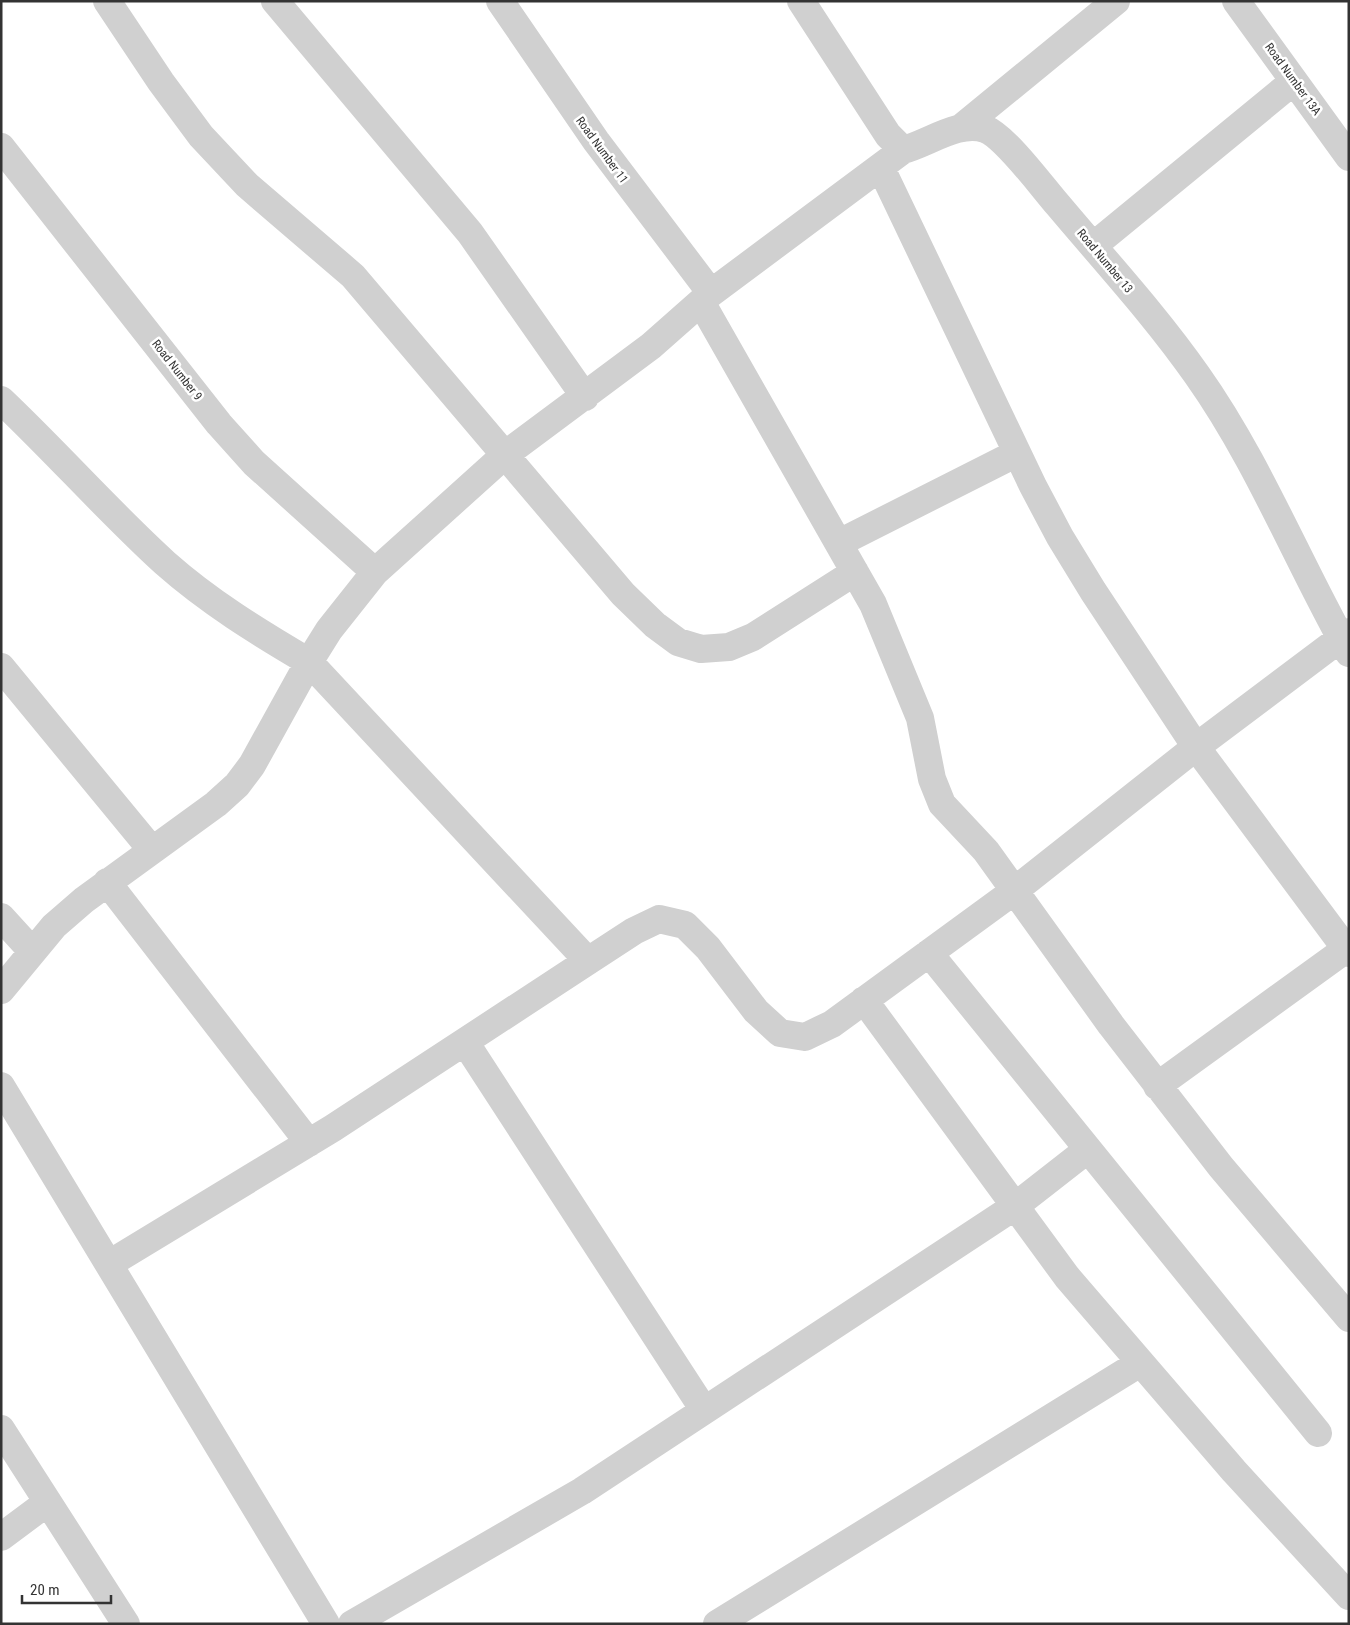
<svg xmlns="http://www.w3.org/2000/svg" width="1350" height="1625" font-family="'Roboto Condensed',sans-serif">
	<rect width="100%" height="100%" fill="#fff"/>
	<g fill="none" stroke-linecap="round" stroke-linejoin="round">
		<path stroke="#d0d0d0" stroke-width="28" d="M107,1l54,81 40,54 46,49 106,91 270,318 32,31 23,17 23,7 28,-2 24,-10 102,-65
			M275,1l195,232 115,164
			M500,1l96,140 115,152
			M801,1l87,134 15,15c26,-7 56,-30 82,-21 20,7 58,59 73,76 47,56 97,110 139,170 61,86 100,186 152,278
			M1236,1l113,156
			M962,127l154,-126
			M1,147l218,277 35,39 121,109
			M881,168l152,318 27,51 33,54 103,156 153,206
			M1093,246l201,-165
			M701,302l172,302 47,114 12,61 10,25 44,47 125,174 110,142 128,151
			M1,400c56,53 107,111 164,163 44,39 93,69 144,99l279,299
			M839,543l178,-90
			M1,667l150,182
			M107,882l202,261
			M1,917l31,34
			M929,953l389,480
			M1,990l53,-64 30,-26 132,-96 21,-19 15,-20 57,-103 20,-32 46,-58 131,-118 145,-108 60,-53 192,-143
			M864,1000l203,277 167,194 115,125
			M465,1042l239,368
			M1,1086l325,538
			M1157,1086l189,-137
			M109,1264l224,-136 255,-167 46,-30 25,-12 26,6 23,23 48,63 24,22 25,4 27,-13 182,-133 182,-144 153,-115
			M1,1429l125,195
			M1,1537l47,-35
			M352,1624l230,-133 432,-284 73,-57
			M717,1624l423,-261"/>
	</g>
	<g text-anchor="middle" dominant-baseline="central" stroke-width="5" stroke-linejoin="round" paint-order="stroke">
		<g font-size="12" fill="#333" stroke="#fff">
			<text transform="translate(1293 79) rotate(54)">Road Number 13A</text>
			<text transform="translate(602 150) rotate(54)">Road Number 11</text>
			<text transform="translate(1105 261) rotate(50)">Road Number 13</text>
			<text transform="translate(177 370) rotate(52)">Road Number 9</text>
		</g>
	</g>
	<rect width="1350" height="1625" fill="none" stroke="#333333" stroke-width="5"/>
	<path d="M22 1595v8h89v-8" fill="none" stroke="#333333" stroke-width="2.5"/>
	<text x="30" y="1595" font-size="15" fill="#333333" stroke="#ffffff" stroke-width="4" paint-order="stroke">20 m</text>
</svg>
